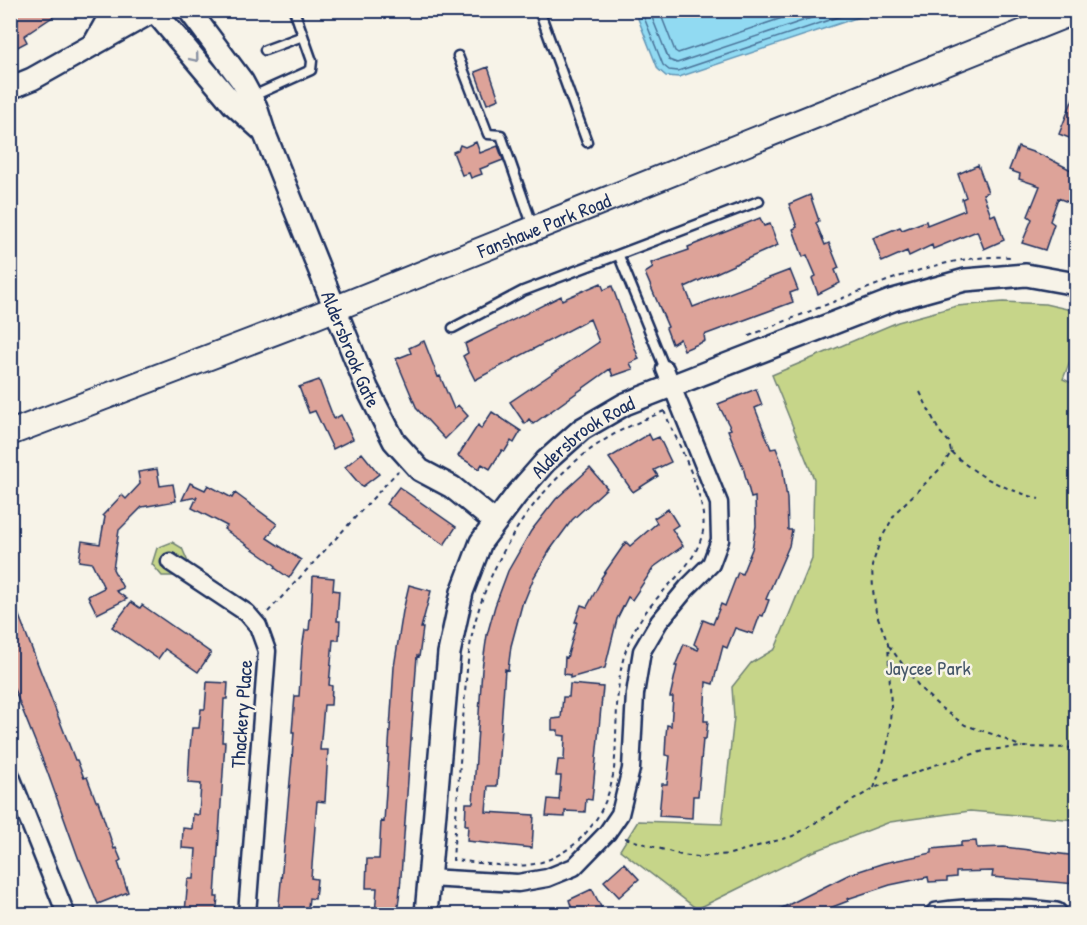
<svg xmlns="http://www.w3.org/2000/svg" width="1087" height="925" font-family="'Patrick Hand',sans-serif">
	<rect width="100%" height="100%" fill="#f7f3e8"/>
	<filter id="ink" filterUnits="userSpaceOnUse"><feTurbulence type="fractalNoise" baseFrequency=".0167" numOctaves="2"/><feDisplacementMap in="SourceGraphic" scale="12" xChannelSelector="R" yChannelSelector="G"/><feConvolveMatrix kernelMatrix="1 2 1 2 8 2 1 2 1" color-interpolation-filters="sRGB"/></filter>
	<g filter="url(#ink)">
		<path fill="#c6d589" stroke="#708274" stroke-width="1.5" d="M1003,302l42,2 31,7v35l-13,33 13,6v435l-106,-9 -80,11 -80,31 -113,56 -77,-59 18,-29 84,3 12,-107 -2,-30 19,-24 24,-14 37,-90 2,-80 -42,-104 126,-53 59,-16z
			M172,542l10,6 6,14 -7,14h-19l-10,-12 5,-16z"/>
		<path fill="#91daf2" stroke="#6296b7" stroke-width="1.5" d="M635,11h242l-198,66 -13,-1 -8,-7z"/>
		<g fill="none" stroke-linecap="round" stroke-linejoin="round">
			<path stroke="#4a7399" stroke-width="1.5" d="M641,10l22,55 6,5 9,1 181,-61
				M649,10l20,50 8,3 158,-53
				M659,10l16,41 3,2 128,-43"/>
		</g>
		<path fill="#dda399" stroke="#1b2f5e" stroke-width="1.5" d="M10,10h53l-39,26 3,6 -17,9z
			M488,67l11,32 -12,5 -12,-32z
			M1076,91l1,1v49l-18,-7z
			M476,142l4,11 18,-7 5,14 -23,9 2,5 -11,4 -2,-5 -7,2 -9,-23 5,-2 2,-5 5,2z
			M1018,147l26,9 33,17v9l-9,20 -10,-4 -8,23 4,3 -9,26 -23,-7 10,-24 -4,-3 12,-30 -21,-7 1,-5 -11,-4z
			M978,165l10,27 -5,2 8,22 4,-2 9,26 -20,9 -7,-18 -44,18 -1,-4 -23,11 -2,-5 -25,11 -9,-24 27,-11 2,3 24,-9 1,4 38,-15 -3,-11 4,-2 -8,-23z
			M810,195l9,26 -3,2 9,22 4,-2 10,25 -4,2 5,13 -22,11 -6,-16 4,-2 -9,-21 -4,2 -10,-28 4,-2 -8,-23z
			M760,218l4,8 6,-2 8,21 -93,42 8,20 97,-37 8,20 -8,3 3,9 -89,33 1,6 -21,9 -4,-11 -8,5 -6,-16 2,-1 -23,-54 8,-5 -2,-5 38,-13 -1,-3z
			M601,283l3,7 8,-4 27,73 -9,4 3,6 -20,7 -3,-7 -77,55 -4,-5 -4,5 -15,-22 89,-60 -9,-23 -115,61 -12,-24 5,-3 -3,-9 96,-48 1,4z
			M424,341l14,36 2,-1 14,33 4,-4 10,11 -23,23 -28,-30 -21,-50 15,-6 -2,-5z
			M319,380l15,39 7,-4 12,24 -20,10 -18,-38 -6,2 -10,-26z
			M756,389l6,16 -7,3 16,41 5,-1 6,15 5,36 1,31h4l-3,16 -23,53 3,1 -6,16 -3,-1 -7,19 -18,-6 -8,20 -4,-2 -10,38 -7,-2 -2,39h4l-2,18h-3l-5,57h-5l-1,22 -33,-2 3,-32h5l3,-28 -5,-1 1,-20 1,-10 4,1 2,-29h-3l7,-31h-2l9,-22 14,6 1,-2 -5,-4 9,-24 10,4 8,-20 4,2 13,-34 4,2 10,-25 4,-23 -1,-29 -4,1 -8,-31 -15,-37 3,-1 -13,-25z
			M492,412l29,19 -7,12 -3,-2 -6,10 -3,-1 -12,19 -8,-5 -3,5 -21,-13 20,-31 3,4z
			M649,434l3,6 7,-3 12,25 -17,8 4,6 -25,16 -24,-34z
			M362,453l17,21 -17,13 -17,-20z
			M590,468l17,20 -35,32 -22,30 -16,27 -10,25 -1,-1 -12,45 -3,24 -3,-1 -8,117h-9l-2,26 48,3 -2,33 -65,-7 1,-16h-3l1,-22h7l9,-134 5,-34 8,-29 13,-35 23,-40 25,-32z
			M157,469l3,17 13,-2 3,17 -34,6 -23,23 -6,39 10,19 -7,3 11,8 -30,15 -9,-18 16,-8 -12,-25 -13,-2 3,-20 18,3 5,-27 -2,-2 19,-20 4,4 14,-15 -2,-12z
			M190,483l15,7 3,-5 24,13 3,-5 42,31 -10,14 34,22 -12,18 -14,-10 1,-2 -9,-7 -43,-30 3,-3 -35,-18 5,-11 -15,3z
			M399,487l57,40 -12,18 -58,-41z
			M668,509l10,16 -6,4 11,17 -29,21 -22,33 -4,-3 -11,22 -12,49 -35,10v-3l-6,-1 1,-17 2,1 10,-36h-2l6,-17 6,2 15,-28 -1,-1 25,-36 4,4 27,-23 -3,-5z
			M313,576l21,2 -1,12 6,1 -2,30h3l-1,19h-6l-4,45 3,1 -1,19h-7l-4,45h8l-3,52 -8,-1 -6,77 6,1 -2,20 -6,-1 -2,17h-29l14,-156 2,-27h-2l3,-36h4l3,-47 3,-19h4l1,-11h1z
			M409,585l22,6 -10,37h2l-4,29 -2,-1 -17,234 -3,25h-22l2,-27h-11l1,-29h12l2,-38 3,1 10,-155 9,-56z
			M11,595l64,165h2l7,18 3,-1 9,24h2l16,48 2,-1 5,12 -3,2 10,30 -30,12 -18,-44h-1l-32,-89 -37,-92z
			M131,602l9,6 2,-3 69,48 -13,19 -33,-23 -7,10 -46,-32z
			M207,682l21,1 -1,16h-3l-2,43h3l-10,155h3l-2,18 -31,-3 3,-33h6l2,-30 -14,-1 1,-20 9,1 1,-15 6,1 2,-31 -13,-1 2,-35 2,-20h7l2,-19h4z
			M570,684l33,3 -11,113 -6,-1 -1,13 -20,-1v6l-19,-1 2,-17 11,1 2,-24h-5l2,-16h6l1,-24 -7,-1v-5h-6v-11l9,-1 2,-21h6z
			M976,841l1,7 27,-1 73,9v28l-85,-7 1,-6 -37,1v5l-9,1v3l-18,1 -1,-5 -38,8 -43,14 1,2 -18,7 3,7h-65l82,-41 34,-11 48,-10v-4l29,-3v-4z
			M624,863l15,16 -20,18 -15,-16z
			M592,889l10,20 -11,6h-17l-5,-15z"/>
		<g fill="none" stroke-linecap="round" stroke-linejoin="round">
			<defs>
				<path id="service" d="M539,10l48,132
					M265,50l38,-14
					M458,56l30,78 13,1 32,92
					M251,97l60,-27 1,-9 -18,-51
					M619,256l46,113
					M453,328l70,-37 236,-90"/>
				<path id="minor" d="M170,562l77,51 11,13 9,25 -20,263
					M10,774l56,140
					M428,878l90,5 29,-5 27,-11 33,-34 13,-19 11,-45 4,-75 7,-43 17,-29 28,-34 24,-24 9,-24 -1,-37 -54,-134"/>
				<g id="tertiary">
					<path id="s1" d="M189,10l53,71 14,26 8,25 103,256 27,53 26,29 32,17 43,35"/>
					<path d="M157,14l76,90 31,28"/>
					<path d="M94,44l19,-34"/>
					<path d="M10,88l22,-9 116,-65"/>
					<path id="s2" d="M426,914l23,-261 13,-61 19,-50 36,-48 29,-33 36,-32 43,-25 268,-104 72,-20 61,-5 50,9"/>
					<path d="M937,914c41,-6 77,-5 119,0"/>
				</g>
				<g id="secondary">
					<path id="s3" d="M10,433l294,-112 772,-310"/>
				</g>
			</defs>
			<use href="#service" stroke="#1b2f5e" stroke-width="13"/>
			<use href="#minor" stroke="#1b2f5e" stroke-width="21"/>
			<use href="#tertiary" stroke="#1b2f5e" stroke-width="26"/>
			<use href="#secondary" stroke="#1b2f5e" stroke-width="28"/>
			<path stroke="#1b2f5e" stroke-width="2" stroke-dasharray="4.5 4.5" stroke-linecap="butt" d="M974,10l11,7 18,-7
				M749,336c31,-13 62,-25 94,-38 53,-21 110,-44 168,-41
				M664,411c13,31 44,87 39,120 -4,21 -19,39 -33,53 -23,25 -36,39 -46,72 -10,37 -6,76 -10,113 -6,45 -35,85 -80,95 -25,5 -56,-2 -81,-4 3,-47 7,-94 10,-141 3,-34 4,-71 14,-104 22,-74 72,-145 141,-183 15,-8 31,-14 46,-21z
				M951,452c30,27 50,35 88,47
				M268,612l130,-141
				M889,646l32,43 19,18 25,18 30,10 27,12
				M874,788l11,-31 4,-20 2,-30 -3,-63 -12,-32 -3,-22 -1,-24 8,-25 16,-29 47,-46 8,-14 -2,-10 -10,-11 -19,-39
				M625,838l56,17 17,2 32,-3 63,-18 81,-48 61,-23 52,-15 36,-3 53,1"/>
			<use href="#service" stroke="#f7f3e8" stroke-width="8"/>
			<use href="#minor" stroke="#f7f3e8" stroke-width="16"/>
			<use href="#tertiary" stroke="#f7f3e8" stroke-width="21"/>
			<use href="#secondary" stroke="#f7f3e8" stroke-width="24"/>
		</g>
		<defs><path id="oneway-chevron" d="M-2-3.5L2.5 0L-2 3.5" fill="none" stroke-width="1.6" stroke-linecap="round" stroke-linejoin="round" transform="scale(1.5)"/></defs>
		<use stroke="#8991a3" href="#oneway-chevron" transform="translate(195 58) rotate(50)"/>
	</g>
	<g text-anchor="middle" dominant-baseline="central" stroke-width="5" stroke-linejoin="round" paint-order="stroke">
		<g font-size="20" fill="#1b2f5e" stroke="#f7f3e8">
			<text stroke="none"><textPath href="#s3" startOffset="573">Fanshawe Park Road</textPath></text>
			<text stroke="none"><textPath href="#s1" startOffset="378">Aldersbrook Gate</textPath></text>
			<text stroke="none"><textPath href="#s2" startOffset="526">Aldersbrook Road</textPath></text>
			<text transform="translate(241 714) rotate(-86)">Thackery Place</text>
		</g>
		<g font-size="20" fill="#465869" stroke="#f7f3e8">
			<text x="928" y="667">Jaycee Park</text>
		</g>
	</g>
	<rect width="1087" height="925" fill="none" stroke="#f7f3e8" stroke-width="36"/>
	<rect x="18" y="18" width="1051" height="889" fill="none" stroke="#1b2f5e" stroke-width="2" filter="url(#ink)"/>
</svg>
